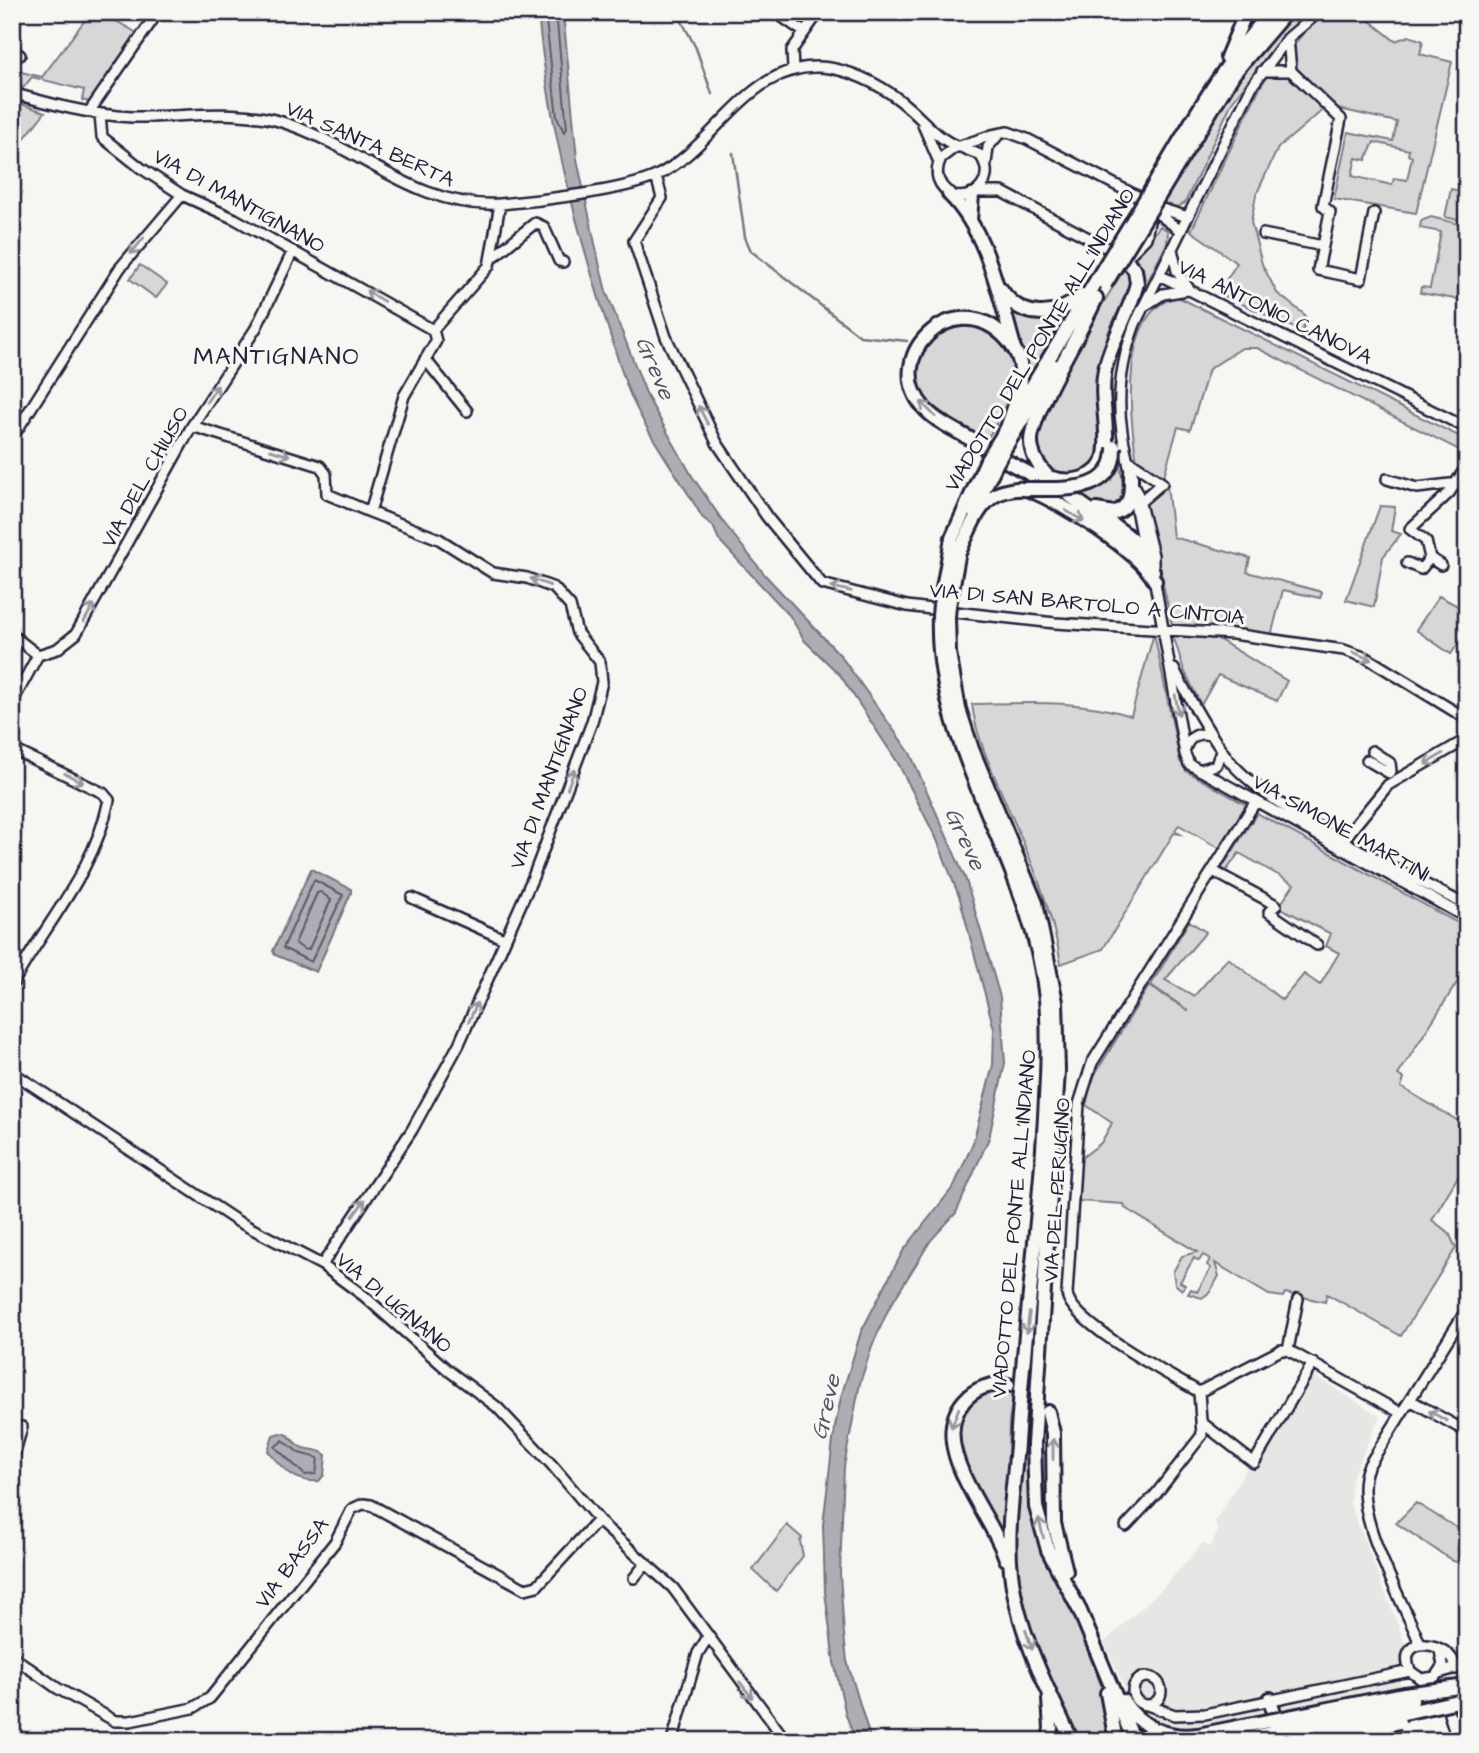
<svg xmlns="http://www.w3.org/2000/svg" width="1479" height="1753" font-family="'Architects Daughter',sans-serif">
	<rect width="100%" height="100%" fill="#f6f6f2"/>
	<filter id="ink" filterUnits="userSpaceOnUse"><feTurbulence type="fractalNoise" baseFrequency=".0143" numOctaves="2"/><feDisplacementMap in="SourceGraphic" scale="14" xChannelSelector="R" yChannelSelector="G"/><feConvolveMatrix kernelMatrix="1 2 1 2 8 2 1 2 1" color-interpolation-filters="sRGB"/></filter>
	<g filter="url(#ink)">
		<path fill="#e6e6e4" d="M1304,1370l76,46 -28,62 -2,26 55,139 -6,44 -166,35 -42,7 -22,-2 -25,-12 -12,-11 -28,-62 56,-51 43,-48 7,4 8,-15 -3,-10z"/>
		<path fill="#d7d7d7" stroke="#7c7c89" stroke-width="2" fill-rule="evenodd" d="M91,12h9l39,22 -46,69 -11,-3 2,-10 -52,-13 -9,11 -11,-4 5,-13 25,6z
			M1296,12h14l-35,33 -43,57 -47,101 -10,5 -14,-3c40,-69 78,-138 135,-193z
			M1332,12h27l36,29 14,-5 14,5 -3,13 32,8 -36,151 -82,-14 14,-67 45,9 4,-19 -62,-14 -39,-40 -2,-23 15,-19zM1374,142l35,8 -1,5 4,2 -5,23 -13,-2 -2,7 -40,-9 4,-18 10,2z
			M1288,75l36,34 -46,39 -22,47 -5,27 11,42 15,29 28,22 -2,17 -85,-39 19,-30 -46,-32 68,-142 8,-13z
			M12,101l33,11 -33,42z
			M1467,182v40l-22,-5 6,-28 13,3z
			M1431,217l36,9v75l-47,-8 1,-6 9,1 11,-56 -21,-4 1,-7z
			M1160,226l8,5 -1,12 -22,44 -2,-18 -9,-12 9,-7z
			M140,265l27,19 -11,14 -26,-19z
			M1126,266l5,16c-5,17 -15,32 -22,49 -7,21 -9,46 -10,69 -1,16 7,44 0,58 -12,24 -50,23 -61,-1 -15,-34 68,-157 88,-191z
			M1178,297l289,143v14l-210,-106h-15l-33,21 -19,61 -12,-3 -15,52 -26,-18c-8,-46 -18,-152 41,-164z
			M1066,311l2,2 -40,66 -17,-64 6,-3z
			M970,324c71,19 42,74 16,117 -19,-10 -48,-20 -61,-38 -18,-25 -9,-60 18,-74 7,-4 18,-4 27,-5z
			M1117,454c5,17 16,65 -20,54 -8,-3 -17,-12 -24,-16z
			M1167,485l6,52 77,21 -3,14 75,20 -2,6 -37,-8 -12,46 -99,-11 -27,-122z
			M1380,506l15,1 -4,24 10,3 -18,23 -9,50 -28,-7z
			M1439,596l28,15v20l-16,23 -35,-24z
			M1154,633l26,128 6,10 60,34 -27,43 -40,-23 -4,5 5,4 -6,-1 -71,116 -42,15c-9,-58 -32,-109 -56,-163 -13,-31 -29,-63 -33,-97 53,-1 107,-5 159,12z
			M1173,635l45,4 69,42 -10,20 -59,-26 -17,30 -17,-35z
			M1257,813l210,115v39l-69,108 6,4 -3,8 66,39v44l-10,8 -25,42 17,13 7,15 -55,88 -74,-42 -2,8 -40,-9 -2,4 -14,-2 -54,-32 4,13 -9,16 -8,6 -14,-4 3,-5 6,3 14,-24 -4,-3 3,-6 -7,-4 -4,6 -5,-3 -14,24 5,3 -3,5 -7,-6 -2,-12 9,-16 15,-4 -72,-44 -1,-4 -46,-3 2,-42 21,-16 11,-20 -26,-18 6,-26 57,-93 40,25 -38,-26 38,-64 17,11 -41,48 29,16 34,-38 54,42 22,-26 16,11 19,-32 -13,-7 5,-12 -52,-27 15,-23 -55,-31 -13,18 -4,-3z
			M1002,1389l12,2 -5,31 -3,121c-20,-45 -95,-138 -4,-154z
			M1041,1413l7,15 2,108 -9,-40z
			M1029,1463l31,115 42,110 10,53h-34c-28,-59 -61,-127 -65,-193 -2,-26 4,-55 5,-81z
			M1416,1503l51,31v30l-14,-3 -57,-38z
			M787,1525l15,13 -2,3 3,15 -27,35 -23,-21z"/>
		<path fill="#adadb3" stroke="#757583" stroke-width="2" d="M538,12h25l14,147 23,108 6,24 42,107 44,78 32,47 41,52 75,80 70,98 56,127 34,117 5,66 -16,75 -33,75 -25,27 -42,68 -17,38 -12,37 -16,83 -4,108 4,61 3,26 24,80h-15l-10,-26 -12,-53 -9,-70 -2,-67 11,-93 7,-35 20,-65 42,-81 51,-65 19,-43 20,-78 1,-36 -34,-130 -23,-59 -39,-77 -58,-88 -35,-34 -15,-25 -71,-76 -6,-14 -11,-9c-25,-45 -62,-90 -78,-139 -39,-120 -75,-240 -86,-366z
			M311,869l40,20v4l-35,79 -41,-17 -2,-4z
			M280,1433c11,1 11,7 19,13 8,5 18,1 27,9l-2,20 -5,6c-23,3 -37,-13 -51,-30l5,-16z"/>
		<g fill="none" stroke-linecap="round" stroke-linejoin="round">
			<path stroke="#5a5a6b" stroke-width="2" d="M545,12l12,105 7,15 3,-3 -11,-117
				M314,880l29,15 -32,67 -28,-14z
				M321,892l10,8 -22,49 -4,1 -10,-7 22,-50z
				M283,1440l16,13 19,5 -2,16 -11,1 -30,-28z"/>
			<path stroke="#757583" stroke-width="2.5" d="M677,12l19,36 16,46
				M733,153l12,84 6,14 109,85 47,5"/>
			<defs>
				<path id="minor" d="M775,12l29,20
					M12,49l8,6
					M793,69l-1,-19 27,-38
					M1262,71h29l-3,-33
					M1291,71l50,48 -18,87 7,6 -12,58 43,9 13,-66
					M12,93c39,11 79,22 120,24 50,1 104,-10 153,6 74,24 132,86 215,81 37,-3 124,-13 156,-28 62,-30 95,-120 174,-108 29,5 58,21 79,40 16,14 30,32 50,39
					M89,112l69,-100
					M100,114l2,23 39,31 41,27 53,24 198,111
					M923,125l16,37
					M961,147l19,8c16,21 -1,46 -26,41 -16,-9 -21,-22 -13,-38l13,-10 38,-13 16,-3 19,7 112,58
					M986,164l2,-17 11,-13
					M656,176l6,22 -28,43 32,96 51,106 50,74 55,67 85,22 48,6 100,11 178,11 111,16 23,8 100,61
					M977,192h25l105,56
					M1159,208l29,9
					M1157,213l24,18
					M1263,234l60,12
					M1172,249l5,22 12,18
					M491,259l44,-36 9,4 15,34 4,1
					M1125,259l21,-21 4,-21
					M1159,275l308,153
					M1146,305l17,-11 25,-4
					M433,330l56,-64 11,-62
					M425,359l42,52
					M192,426l128,40 6,8 1,20 43,18
					M12,438l108,-170 62,-73
					M1128,460l34,23 -21,18
					M1131,479c-2,-17 -7,-32 -9,-48 -6,-37 0,-72 13,-107l117,-238 36,-48 31,-26
					M1387,479l30,9 41,-5
					M1136,488l17,67v15
					M1133,493l11,58
					M1407,563l14,6 9,-11
					M1441,565l-11,-7 -4,-17 -16,-12 39,-36 18,-27
					M1154,577l31,177 4,10 278,154
					M12,635l26,20
					M1174,669c15,29 31,58 49,83 37,56 181,119 244,154
					M12,703l26,-48 19,-6 19,-15 116,-208 64,-98 37,-77
					M12,749l91,44 6,7c-15,73 -63,122 -97,185
					M1185,749c4,-13 15,-18 27,-13
					M1372,751l18,12 1,8
					M1367,760l22,13
					M1199,770l17,-5 5,-14
					M1344,839l44,-54 79,-46
					M1213,871l63,34 -7,7 48,33
					M412,898l92,41
					M12,1072l225,149 85,44 42,31 85,75 48,36 55,58 51,60 70,63 113,153
					M322,1265l90,-135 47,-86 74,-167 59,-155 10,-40 -2,-20 -23,-29 -7,-27 -16,-18 -27,-10 -34,-5 -54,-34 -69,-27 34,-116 32,-55 -3,-11
					M1288,1350l113,63
					M1288,1350l10,-51
					M1199,1392c-29,-17 -127,-68 -132,-98l12,-190 13,-41 164,-262
					M1199,1392l82,-42h7
					M1410,1400l57,32
					M1201,1422l53,41 59,-100
					M12,1462l10,-35
					M1126,1526l30,-32 46,-59 -3,-43
					M634,1578l12,-15
					M1420,1644c-17,-44 -73,-137 -51,-179l98,-156
					M1440,1651l3,14 -8,12 -14,2 -11,-8c-15,-38 42,-31 46,-2
					M12,1656l45,32 58,33h15l63,-13 17,-10 125,-156 17,-33 11,-5 8,1 154,84 12,-3 61,-66
					M1439,1673l21,-6 7,-7
					M1133 1691a14 14 0 1 1 28 0a14 14 0 1 1-28 0Z
					M1147,1705l28,10 30,-1 205,-43
					M1449,1714l9,27
					M1452,1720l15,-3
					M672,1741l26,-88 10,-16"/>
				<path id="highway" d="M1227,57l19,-45
					M1154,185c36,-60 69,-123 118,-173
					M1163,189l71,-116 52,-61
					M949,194c38,37 50,100 64,149
					M970,220l2,-25
					M1000,288c21,33 56,31 82,7
					M1096,298c-19,43 -53,93 -64,135 -11,44 68,80 96,103 12,9 18,22 25,35
					M999,441l98,-162
					M1006,446l49,-80
					M984,447c-18,-12 -44,-22 -59,-38 -46,-51 28,-123 78,-74 13,13 19,25 18,43 -1,16 -8,32 -13,47
					M1008,462l50,27
					M1052,478c20,6 48,1 53,-23 5,-25 -6,-57 0,-86 7,-30 25,-57 32,-86l-2,-13 -10,-11
					M1096,510l18,3c19,-7 17,-22 17,-39
					M973,511l23,-47
					M957,557c10,-20 19,-52 40,-63 9,-4 23,-7 32,-4 31,11 111,62 126,91
					M940,605l12,-67 35,-78
					M949,606l10,-55
					M939,616c-5,137 94,248 107,383 4,50 0,100 -3,150 -7,99 -20,197 -26,295 -3,42 -11,86 -6,128 6,58 36,116 61,169
					M948,617l1,36 10,56 13,40 64,154 20,99 2,69 -24,373 2,63 12,43 32,61 54,130
					M1048,1412l5,21 1,90 12,48
					M1006,1559c-14,-45 -80,-113 -42,-158 11,-13 27,-18 44,-16
					M1107,1693l9,48
					M1270,1699l5,17
					M1123,1701c16,26 45,38 75,34
					M1049,1741l2,-13 -2,-28"/>
			</defs>
			<use href="#minor" stroke="#22223b" stroke-width="14"/>
			<use href="#highway" stroke="#22223b" stroke-width="18"/>
			<use href="#minor" stroke="#f6f6f2" stroke-width="9"/>
			<use href="#highway" stroke="#f6f6f2" stroke-width="12"/>
			<defs>
				<path id="highway-bridge" d="M1097,279l57,-94
					M1105,284l58,-95
					M987,460l12,-19
					M996,464l10,-18
					M1026,489c34,-1 89,7 88,-42
					M939,616l1,-11
					M948,617l1,-11
					M1198,1735l206,-41 63,-8
					M1235,1741l177,-40
					M1278,1741l189,-42
					M1329,1741l70,-19"/>
			</defs>
			<use href="#highway-bridge" stroke="#22223b" stroke-width="18" stroke-linecap="butt"/>
			<use href="#highway-bridge" stroke="#f6f6f2" stroke-width="12"/>
		</g>
		<defs><path id="oneway-shaft" d="M-6 0H5M1.5-3L5.5 0L1.5 3" fill="none" stroke-width="1.6" stroke-linecap="round" stroke-linejoin="round" transform="scale(1.75)"/></defs>
		<g stroke="#9797a0">
			<use href="#oneway-shaft" transform="translate(137 246) rotate(129)"/>
			<use href="#oneway-shaft" transform="translate(375 296) rotate(-148)"/>
			<use href="#oneway-shaft" transform="translate(212 394) rotate(-56)"/>
			<use href="#oneway-shaft" transform="translate(928 409) rotate(-134)"/>
			<use href="#oneway-shaft" transform="translate(703 415) rotate(-117)"/>
			<use href="#oneway-shaft" transform="translate(280 453) rotate(17)"/>
			<use href="#oneway-shaft" transform="translate(1075 516) rotate(31)"/>
			<use href="#oneway-shaft" transform="translate(540 582) rotate(-160)"/>
			<use href="#oneway-shaft" transform="translate(841 589) rotate(-167)"/>
			<use href="#oneway-shaft" transform="translate(89 613) rotate(-60)"/>
			<use href="#oneway-shaft" transform="translate(1362 656) rotate(24)"/>
			<use href="#oneway-shaft" transform="translate(1177 705) rotate(80)"/>
			<use href="#oneway-shaft" transform="translate(1434 759) rotate(149)"/>
			<use href="#oneway-shaft" transform="translate(74 778) rotate(27)"/>
			<use href="#oneway-shaft" transform="translate(571 779) rotate(-69)"/>
			<use href="#oneway-shaft" transform="translate(473 1012) rotate(-67)"/>
			<use href="#oneway-shaft" transform="translate(359 1208) rotate(-54)"/>
			<use href="#oneway-shaft" transform="translate(1028 1323) rotate(97)"/>
			<use href="#oneway-shaft" transform="translate(1438 1416) rotate(-151)"/>
			<use href="#oneway-shaft" transform="translate(955 1418) rotate(111)"/>
			<use href="#oneway-shaft" transform="translate(1053 1449) rotate(-90)"/>
			<use href="#oneway-shaft" transform="translate(1041 1528) rotate(-105)"/>
			<use href="#oneway-shaft" transform="translate(1029 1640) rotate(71)"/>
			<use href="#oneway-shaft" transform="translate(746 1690) rotate(52)"/>
		</g>
	</g>
	<g text-anchor="middle" dominant-baseline="central" stroke-width="6" stroke-linejoin="round" paint-order="stroke">
		<g font-size="21" fill="#22223b" stroke="#f6f6f2">
			<text transform="translate(370 144) rotate(24)">VIA SANTA BERTA</text>
			<text transform="translate(239 201) rotate(29)">VIA DI MANTIGNANO</text>
			<text transform="translate(1275 312) rotate(26)">VIA ANTONIO CANOVA</text>
			<text transform="translate(1040 340) rotate(-59)">VIADOTTO DEL PONTE ALL'INDIANO</text>
			<text transform="translate(145 477) rotate(-61)">VIA DEL CHIUSO</text>
			<text transform="translate(1087 604) rotate(5)">VIA DI SAN BARTOLO A CINTOIA</text>
			<text transform="translate(549 778) rotate(-70)">VIA DI MANTIGNANO</text>
			<text transform="translate(1341 828) rotate(29)">VIA SIMONE MARTINI</text>
			<text transform="translate(1057 1190) rotate(-86)">VIA DEL PERUGINO</text>
			<text transform="translate(1014 1224) rotate(-85)">VIADOTTO DEL PONTE ALL'INDIANO</text>
			<text transform="translate(394 1303) rotate(40)">VIA DI UGNANO</text>
			<text transform="translate(292 1563) rotate(-53)">VIA BASSA</text>
		</g>
		<g font-size="23" font-style="italic" fill="#535365" stroke="#f6f6f2">
			<text transform="translate(655 368) rotate(67)">Greve</text>
			<text transform="translate(965 839) rotate(65)">Greve</text>
			<text transform="translate(826 1407) rotate(-77)">Greve</text>
		</g>
		<g font-size="24" letter-spacing="2" fill="#22223b" stroke="#f6f6f2">
			<text x="277" y="357">MANTIGNANO</text>
		</g>
	</g>
	<rect width="1479" height="1753" fill="none" stroke="#f6f6f2" stroke-width="42"/>
	<rect x="21" y="21" width="1437" height="1711" fill="none" stroke="#22223b" stroke-width="2.5" filter="url(#ink)"/>
</svg>
